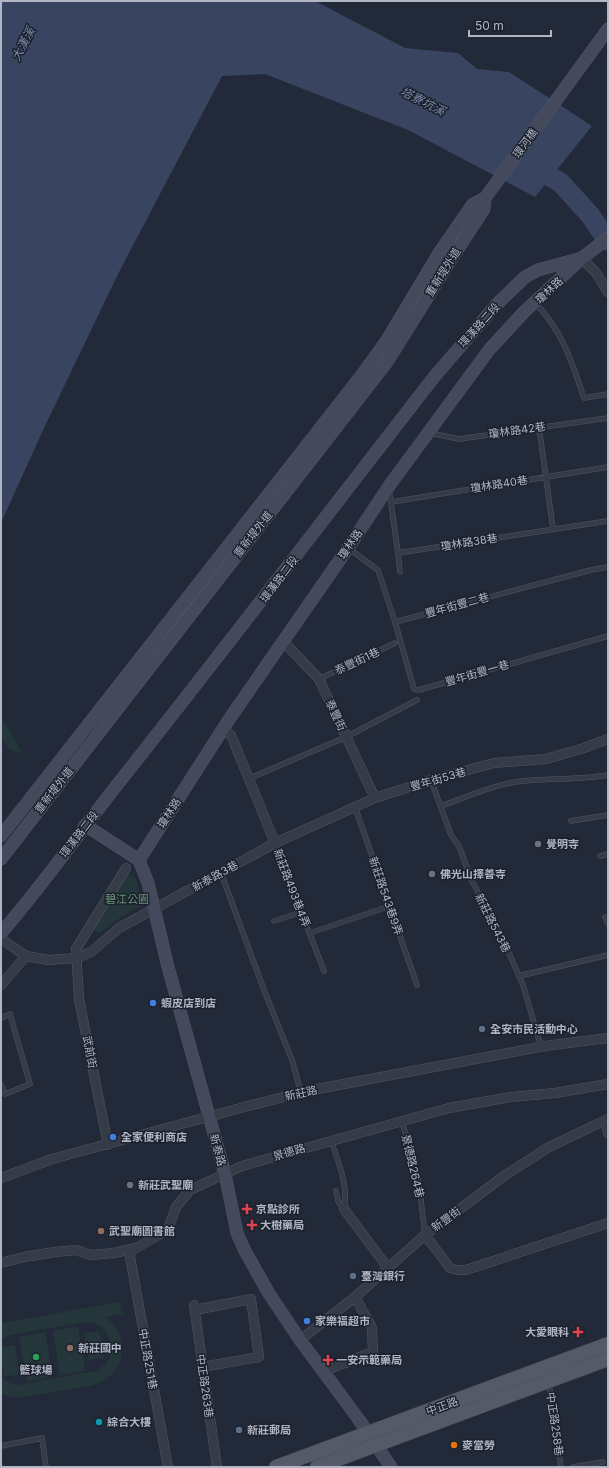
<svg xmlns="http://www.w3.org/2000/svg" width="609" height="1468" font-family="Inter,'Noto Sans TC',sans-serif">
	<rect width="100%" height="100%" fill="#222938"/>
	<path fill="#25363a" d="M1,719c9,10 15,21 20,33l-2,1c-18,-6 -18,-17 -18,-34z
		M129,873l7,6 6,23 -1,4 -26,15 -16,12 -8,-5z
		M120,1302l3,12 -18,3c10,7 16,15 17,28 2,14 -6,29 -19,36 -12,7 -36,8 -51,11 -10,2 -20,5 -30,5 -7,1 -15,0 -21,-4v-16l9,6 8,2 77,-14c5,-3 10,-5 13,-10 7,-11 3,-27 -8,-35 -4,-3 -10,-3 -15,-4l-75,13 -9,6v-18z
		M78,1326l7,45 -25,4 -7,-44z
		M99,1331l5,27 -15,2 -5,-26z
		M45,1332l8,45 -26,4 -8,-44z
		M15,1345l5,29 -16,3 -3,-17v-13z"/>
	<path fill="#394560" d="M1,1h314l90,47 53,5 19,16 32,3 83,54 -57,71 -127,-67 -143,-56 -43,2 -103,196 -75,156 -43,95z"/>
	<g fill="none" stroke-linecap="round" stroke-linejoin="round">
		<path stroke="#394560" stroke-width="20" d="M528,163l33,20 29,32 18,26"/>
		<defs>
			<path id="lane" d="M535,303c27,27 37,59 49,95l24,-4
				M539,427l14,102
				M430,433l29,6 149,-21
				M389,489l9,64 210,-32
				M391,502l217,-35
				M348,548l30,22 17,52 196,-52 17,-3
				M398,553l2,19
				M395,622l19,67 5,1 189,-54
				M319,679l76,-36
				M248,779l98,-42 71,-37
				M431,780l20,55 8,11 12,33 34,65 18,41 18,62
				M441,806c26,-9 54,-22 81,-25 29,-3 58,-1 86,-6
				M355,807l62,178
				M571,821l37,-6
				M275,843l49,128
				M600,856l8,-2
				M221,873l43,117 28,70 9,33
				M605,917l3,7
				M274,921l28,-9
				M310,933l80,-27
				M519,976l89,-21
				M1,1018l9,-4 20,70 -25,10 -4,-9
				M402,1121l17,62 6,52
				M331,1140c7,22 18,47 13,69l-6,-8 -2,-10
				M549,1384l12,83
				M1,1446l41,-8 4,29
				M573,1467l30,-5"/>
			<path id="street" d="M582,258l14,15 12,19
				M283,641l36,38 56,119
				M223,729l8,6 44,108
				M1,939l25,17 22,4 28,-2 15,-6 28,-24 156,-85 100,-45 56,-18 63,-17 52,-4 38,-11 24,-9
				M1,985l25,-29
				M605,1120l3,13
				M108,1145l-29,-146 -3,-50 50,-81
				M1,1178l51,-19 196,-53 64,-16 233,-44 63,-8
				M344,1209l44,59
				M425,1235l25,33 8,2h8l142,-47
				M129,1251l39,216
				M1,1263l23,-6 31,-5 21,-2 15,5 23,-2 22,-5 26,-15 7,-6 7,-20 14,-17 52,-24 207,-58 62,-11 44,-4 53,-9
				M194,1305l23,162
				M200,1309l51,-10 8,58 -57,10
				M300,1340l55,-43 70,-62 79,-59 45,-29 59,-28
				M324,1371l49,-19 -1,-24 -17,-31"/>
			<path id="secondary" d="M85,825l54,35 9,23 20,84 57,207 12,59 7,16 24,43 32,48 57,77 34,50
				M1,836l360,-460 26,-36 52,-87 34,-49 12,-6 123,-169
				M1,859l386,-497 65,-104 32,-49 1,-11
				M139,860l91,-142 118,-170 41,-62 100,-136 35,-38 58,-54 26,-20
				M1,933c43,-49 80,-103 120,-153 106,-134 209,-269 313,-403l63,-73 28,-27 13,-7 44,-12"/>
			<path id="primary" d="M276,1467l332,-123
				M317,1467l291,-108"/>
		</defs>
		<use href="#lane" stroke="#515663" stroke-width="5.5"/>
		<use href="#street" stroke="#515663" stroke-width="10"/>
		<use href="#secondary" stroke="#515663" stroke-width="13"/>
		<use href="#primary" stroke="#3f4551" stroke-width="15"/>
		<use href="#lane" stroke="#363b48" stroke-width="4.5"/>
		<use href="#street" stroke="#363b48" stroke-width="9"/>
		<use href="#secondary" stroke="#444a5b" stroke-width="12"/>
		<use href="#primary" stroke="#545a68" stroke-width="14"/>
	</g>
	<g fill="#6b7280" stroke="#1b212d" stroke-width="1.5">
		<circle cx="538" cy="844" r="4"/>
		<circle cx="432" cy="874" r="4"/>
		<circle cx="130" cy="1185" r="4"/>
	</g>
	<g fill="#3f7fe0" stroke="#1b212d" stroke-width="1.5">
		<circle cx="153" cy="1003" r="4"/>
		<circle cx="113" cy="1137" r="4"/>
		<circle cx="307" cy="1321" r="4"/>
	</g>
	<g fill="#5c6f8a" stroke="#1b212d" stroke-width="1.5">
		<circle cx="482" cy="1029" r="4"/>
		<circle cx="353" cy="1276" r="4"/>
		<circle cx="239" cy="1430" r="4"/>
	</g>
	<g fill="#e0444e" stroke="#1b212d" stroke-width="1.5">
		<path d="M245 1203h4v4h4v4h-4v4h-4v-4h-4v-4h4z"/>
		<path d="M250 1219h4v4h4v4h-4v4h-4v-4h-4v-4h4z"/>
		<path d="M576 1326h4v4h4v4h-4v4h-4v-4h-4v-4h4z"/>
		<path d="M326 1354h4v4h4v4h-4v4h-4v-4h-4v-4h4z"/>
	</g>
	<g fill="#8d6e63" stroke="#1b212d" stroke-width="1.5">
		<circle cx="101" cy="1231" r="4"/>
		<circle cx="70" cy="1348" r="4"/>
	</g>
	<circle fill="#2e9e5b" stroke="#1b212d" stroke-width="1.5" cx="36" cy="1357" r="4"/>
	<circle fill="#0f9aa8" stroke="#1b212d" stroke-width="1.5" cx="99" cy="1422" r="4"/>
	<circle fill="#e8710a" stroke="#1b212d" stroke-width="1.5" cx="454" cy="1445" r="4"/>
	<g text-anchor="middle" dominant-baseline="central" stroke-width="3" stroke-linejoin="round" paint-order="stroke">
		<g font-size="11" fill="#b1b6c4" stroke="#1b212d">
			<text transform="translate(525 143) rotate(-54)">環河橋</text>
			<text transform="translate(443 272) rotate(-58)">重新堤外道</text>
			<text transform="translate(549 290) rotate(-43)">瓊林路</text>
			<text transform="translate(479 325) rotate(-48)">環漢路二段</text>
			<text transform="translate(517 430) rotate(-8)">瓊林路42巷</text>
			<text transform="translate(499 484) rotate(-9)">瓊林路40巷</text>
			<text transform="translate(253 534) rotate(-52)">重新堤外道</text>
			<text transform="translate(469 542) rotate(-9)">瓊林路38巷</text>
			<text transform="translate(350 544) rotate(-56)">瓊林路</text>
			<text transform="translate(279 579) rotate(-53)">環漢路二段</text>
			<text transform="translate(457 605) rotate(-15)">豐年街豐二巷</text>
			<text transform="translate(357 661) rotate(-25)">泰豐街1巷</text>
			<text transform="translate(477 673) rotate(-16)">豐年街豐一巷</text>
			<text transform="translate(336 715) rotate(65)">泰豐街</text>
			<text transform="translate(438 779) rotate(-16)">豐年街53巷</text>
			<text transform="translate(54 790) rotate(-52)">重新堤外道</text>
			<text transform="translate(169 813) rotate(-57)">瓊林路</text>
			<text transform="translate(79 834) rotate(-52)">環漢路二段</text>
			<text transform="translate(215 876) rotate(-29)">新泰路3巷</text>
			<text transform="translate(292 888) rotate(69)">新莊路493巷4弄</text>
			<text transform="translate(386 896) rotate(71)">新莊路543巷9弄</text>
			<text transform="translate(493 923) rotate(63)">新莊路543巷</text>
			<text transform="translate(90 1052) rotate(79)">武前街</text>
			<text transform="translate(301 1093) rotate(-13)">新莊路</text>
			<text transform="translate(218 1150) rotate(75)">新泰路</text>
			<text transform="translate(289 1152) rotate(-16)">景德路</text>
			<text transform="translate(413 1166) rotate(77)">景德路264巷</text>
			<text transform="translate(446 1219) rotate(-36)">新豐街</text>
			<text transform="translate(148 1359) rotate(80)">中正路251巷</text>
			<text transform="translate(205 1386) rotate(82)">中正路263巷</text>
			<text transform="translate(442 1406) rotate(-20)">中正路</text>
			<text transform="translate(555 1424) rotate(82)">中正路258巷</text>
		</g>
		<g font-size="11" font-weight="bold" fill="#b1b6c4" stroke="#1b212d" text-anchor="start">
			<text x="546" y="844">覺明寺</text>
			<text x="440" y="874">佛光山擇善寺</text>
			<text x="161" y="1003">蝦皮店到店</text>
			<text x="490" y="1029">全安市民活動中心</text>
			<text x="121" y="1137">全家便利商店</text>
			<text x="138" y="1185">新莊武聖廟</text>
			<text x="256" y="1209">京點診所</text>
			<text x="260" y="1225">大樹藥局</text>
			<text x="109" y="1231">武聖廟圖書館</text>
			<text x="361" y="1276">臺灣銀行</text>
			<text x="315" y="1321">家樂福超市</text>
			<text x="569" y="1332" text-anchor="end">大愛眼科</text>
			<text x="78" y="1348">新莊國中</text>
			<text x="336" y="1360">一安示範藥局</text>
			<text x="36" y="1370" text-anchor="middle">籃球場</text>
			<text x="107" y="1422">綜合大樓</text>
			<text x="247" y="1430">新莊郵局</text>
			<text x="462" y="1445">麥當勞</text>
		</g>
		<g font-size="11" fill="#699478" stroke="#1b212d">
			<text x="127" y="899">碧江公園</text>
		</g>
		<g font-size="12" font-style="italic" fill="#7a8aab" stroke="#1b212d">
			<text transform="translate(23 44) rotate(-63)">大漢溪</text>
			<text transform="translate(423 101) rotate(27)">塔寮坑溪</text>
		</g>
	</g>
	<rect width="609" height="1468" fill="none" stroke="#b1b6c4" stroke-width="4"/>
	<path d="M469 30v6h82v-6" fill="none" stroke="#b1b6c4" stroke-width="2"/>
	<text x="475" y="30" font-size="12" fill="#b1b6c4" stroke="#1b212d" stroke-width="3" paint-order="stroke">50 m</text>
</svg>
